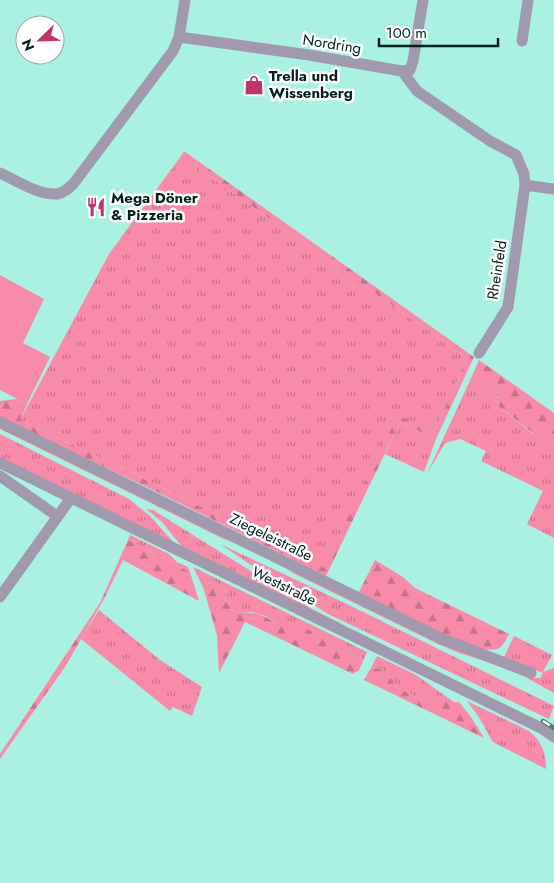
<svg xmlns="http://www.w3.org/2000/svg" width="554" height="883" font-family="Jost,sans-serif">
	<defs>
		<pattern id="grass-tufts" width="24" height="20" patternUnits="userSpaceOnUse" patternTransform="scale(1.25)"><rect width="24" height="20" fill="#f88baa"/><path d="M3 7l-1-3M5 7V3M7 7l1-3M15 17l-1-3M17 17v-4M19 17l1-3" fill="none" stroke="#c7718a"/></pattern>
		<pattern id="forest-firs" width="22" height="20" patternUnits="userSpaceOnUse" patternTransform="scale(1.25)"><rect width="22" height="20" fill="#f88baa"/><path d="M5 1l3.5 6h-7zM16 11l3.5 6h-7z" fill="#c7718a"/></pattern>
	</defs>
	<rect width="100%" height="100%" fill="#aaf0e3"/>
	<path fill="url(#grass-tufts)" d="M181,156l286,202 -33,74 -36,-16 -74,153 -173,-87 -131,-62 89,-166z
		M472,376l21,16 6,1 -2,12 35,28 21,11 1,-1v95l-27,-14 16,-33 -62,-30 5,-10 -26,-12 -15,4 -18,31z
		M400,422l36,17 -12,33 -39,-18z
		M0,427l218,107 14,9 -232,-114z
		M0,434l129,65 22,18 23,26 -174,-84z
		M146,509l7,1 157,98 30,15 -1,2 -157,-78 -20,-25z
		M130,535l39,19 8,8 11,5 2,5 -62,-32z
		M220,544l129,61 205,101 -5,13 -221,-105 -64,-40z
		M193,567l174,85 -4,9 -20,-11h-5l-9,-6 -52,-20 -11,-8 -14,-4 -17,1 -11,-13 5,-8 -16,-11 -10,6z
		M289,571l25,7 171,83 -26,-8 -21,-9z
		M99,610l61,50 42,27 -10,29 -19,-9 -3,4 -89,-72z
		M514,636l38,19 -9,17 11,-4v25l-27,-15h13l3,-5 -39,-16z
		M377,656l39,19 28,20 -19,7 -30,-16 -4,-8 -10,-9 -10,-1z
		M467,701l62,30c13,11 17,21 17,38l-53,-27 -15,-26z"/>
	<path fill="url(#forest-firs)" d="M184,151l290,206 -38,82 -36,-17 -74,154 -177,-88 -149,-70v-17l17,-2 10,5 -7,16 131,62 172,86 75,-153 36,17 33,-74 -286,-202z
		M479,360l75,53v30l-3,1 -9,-4 -45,-35 2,-12 -6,-1 -21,-16z
		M128,540l62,32 9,29 -76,-41 -19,39 -39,68 -65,92v-5l100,-151z
		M375,560l28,17 12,11 94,46c-3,5 -5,12 -12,15 -21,8 -115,-45 -138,-57z
		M213,581l17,11 -6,8 11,13c19,-1 26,0 42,11l6,-5 12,3 22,13 21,15h5l20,11 -4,9 -6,4 -108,-52 -26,51 -2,-38 -14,-48z
		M371,668l10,1 10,9 4,8 30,16 19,-7 10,7h5l12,15 13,21 -120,-58z"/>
	<path fill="#f88baa" d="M0,275l44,24 -21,44 27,14 -23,47 -27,-14z"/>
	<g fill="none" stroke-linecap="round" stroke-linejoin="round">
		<path stroke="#a199ae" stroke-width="11" d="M179,37l130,18 93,16 8,-1 3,-9 10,-61
			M522,41l6,-41
			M402,71l15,20 73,50 26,14 8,19 1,11 -17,122 -29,46
			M0,173c17,8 38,22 57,21 7,-1 12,-6 17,-11l99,-132 6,-14 6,-37
			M525,185l29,4
			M0,422l440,216 91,35
			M0,463l543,266 11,8
			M0,476l57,40
			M0,597l71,-99"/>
		<defs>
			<path id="rail" d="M543,721l11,7"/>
		</defs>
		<use href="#rail" stroke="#4f7e76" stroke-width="4.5"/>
		<use href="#rail" stroke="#fff" stroke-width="2.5" stroke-dasharray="8" stroke-linecap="butt"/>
	</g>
	<defs>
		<symbol id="shop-bare" viewBox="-9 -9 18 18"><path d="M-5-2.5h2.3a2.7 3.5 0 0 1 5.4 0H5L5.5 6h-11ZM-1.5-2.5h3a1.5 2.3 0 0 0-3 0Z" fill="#c03468" stroke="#fff" stroke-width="2.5" paint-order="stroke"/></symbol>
		<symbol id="restaurant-bare" viewBox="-9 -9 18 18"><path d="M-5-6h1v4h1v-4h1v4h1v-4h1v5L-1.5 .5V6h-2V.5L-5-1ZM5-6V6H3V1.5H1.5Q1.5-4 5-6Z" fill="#c03468" stroke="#fff" stroke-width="2.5" paint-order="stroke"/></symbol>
	</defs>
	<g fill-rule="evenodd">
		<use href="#shop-bare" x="240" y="71" width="28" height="28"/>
		<use href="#restaurant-bare" x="82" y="193" width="28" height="28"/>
	</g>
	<g text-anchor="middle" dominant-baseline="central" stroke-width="5" stroke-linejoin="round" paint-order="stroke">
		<g font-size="15" fill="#03201c" stroke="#fff">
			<text transform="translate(332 44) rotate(9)">Nordring</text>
			<text transform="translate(497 270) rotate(-81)">Rheinfeld</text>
			<text transform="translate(271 537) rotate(26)">Ziegeleistraße</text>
			<text transform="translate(284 586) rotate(26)">Weststraße</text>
		</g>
		<g font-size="15" font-weight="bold" fill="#03201c" stroke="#fff" text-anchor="start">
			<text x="269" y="76">Trella und<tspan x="269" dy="17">Wissenberg</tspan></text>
			<text x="111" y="198">Mega Döner<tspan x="111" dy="17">&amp; Pizzeria</tspan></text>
		</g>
	</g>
	<g transform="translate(40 40) rotate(247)"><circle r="24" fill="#ffffff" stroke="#9aa6a4"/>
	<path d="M0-4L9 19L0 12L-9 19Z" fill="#c03468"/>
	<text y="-8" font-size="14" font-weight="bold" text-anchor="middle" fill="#03201c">N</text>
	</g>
	<path d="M379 38v8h119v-8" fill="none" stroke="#03201c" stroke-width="2.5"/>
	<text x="386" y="38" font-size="15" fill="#03201c" stroke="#ffffff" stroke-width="4" paint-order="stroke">100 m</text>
</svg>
